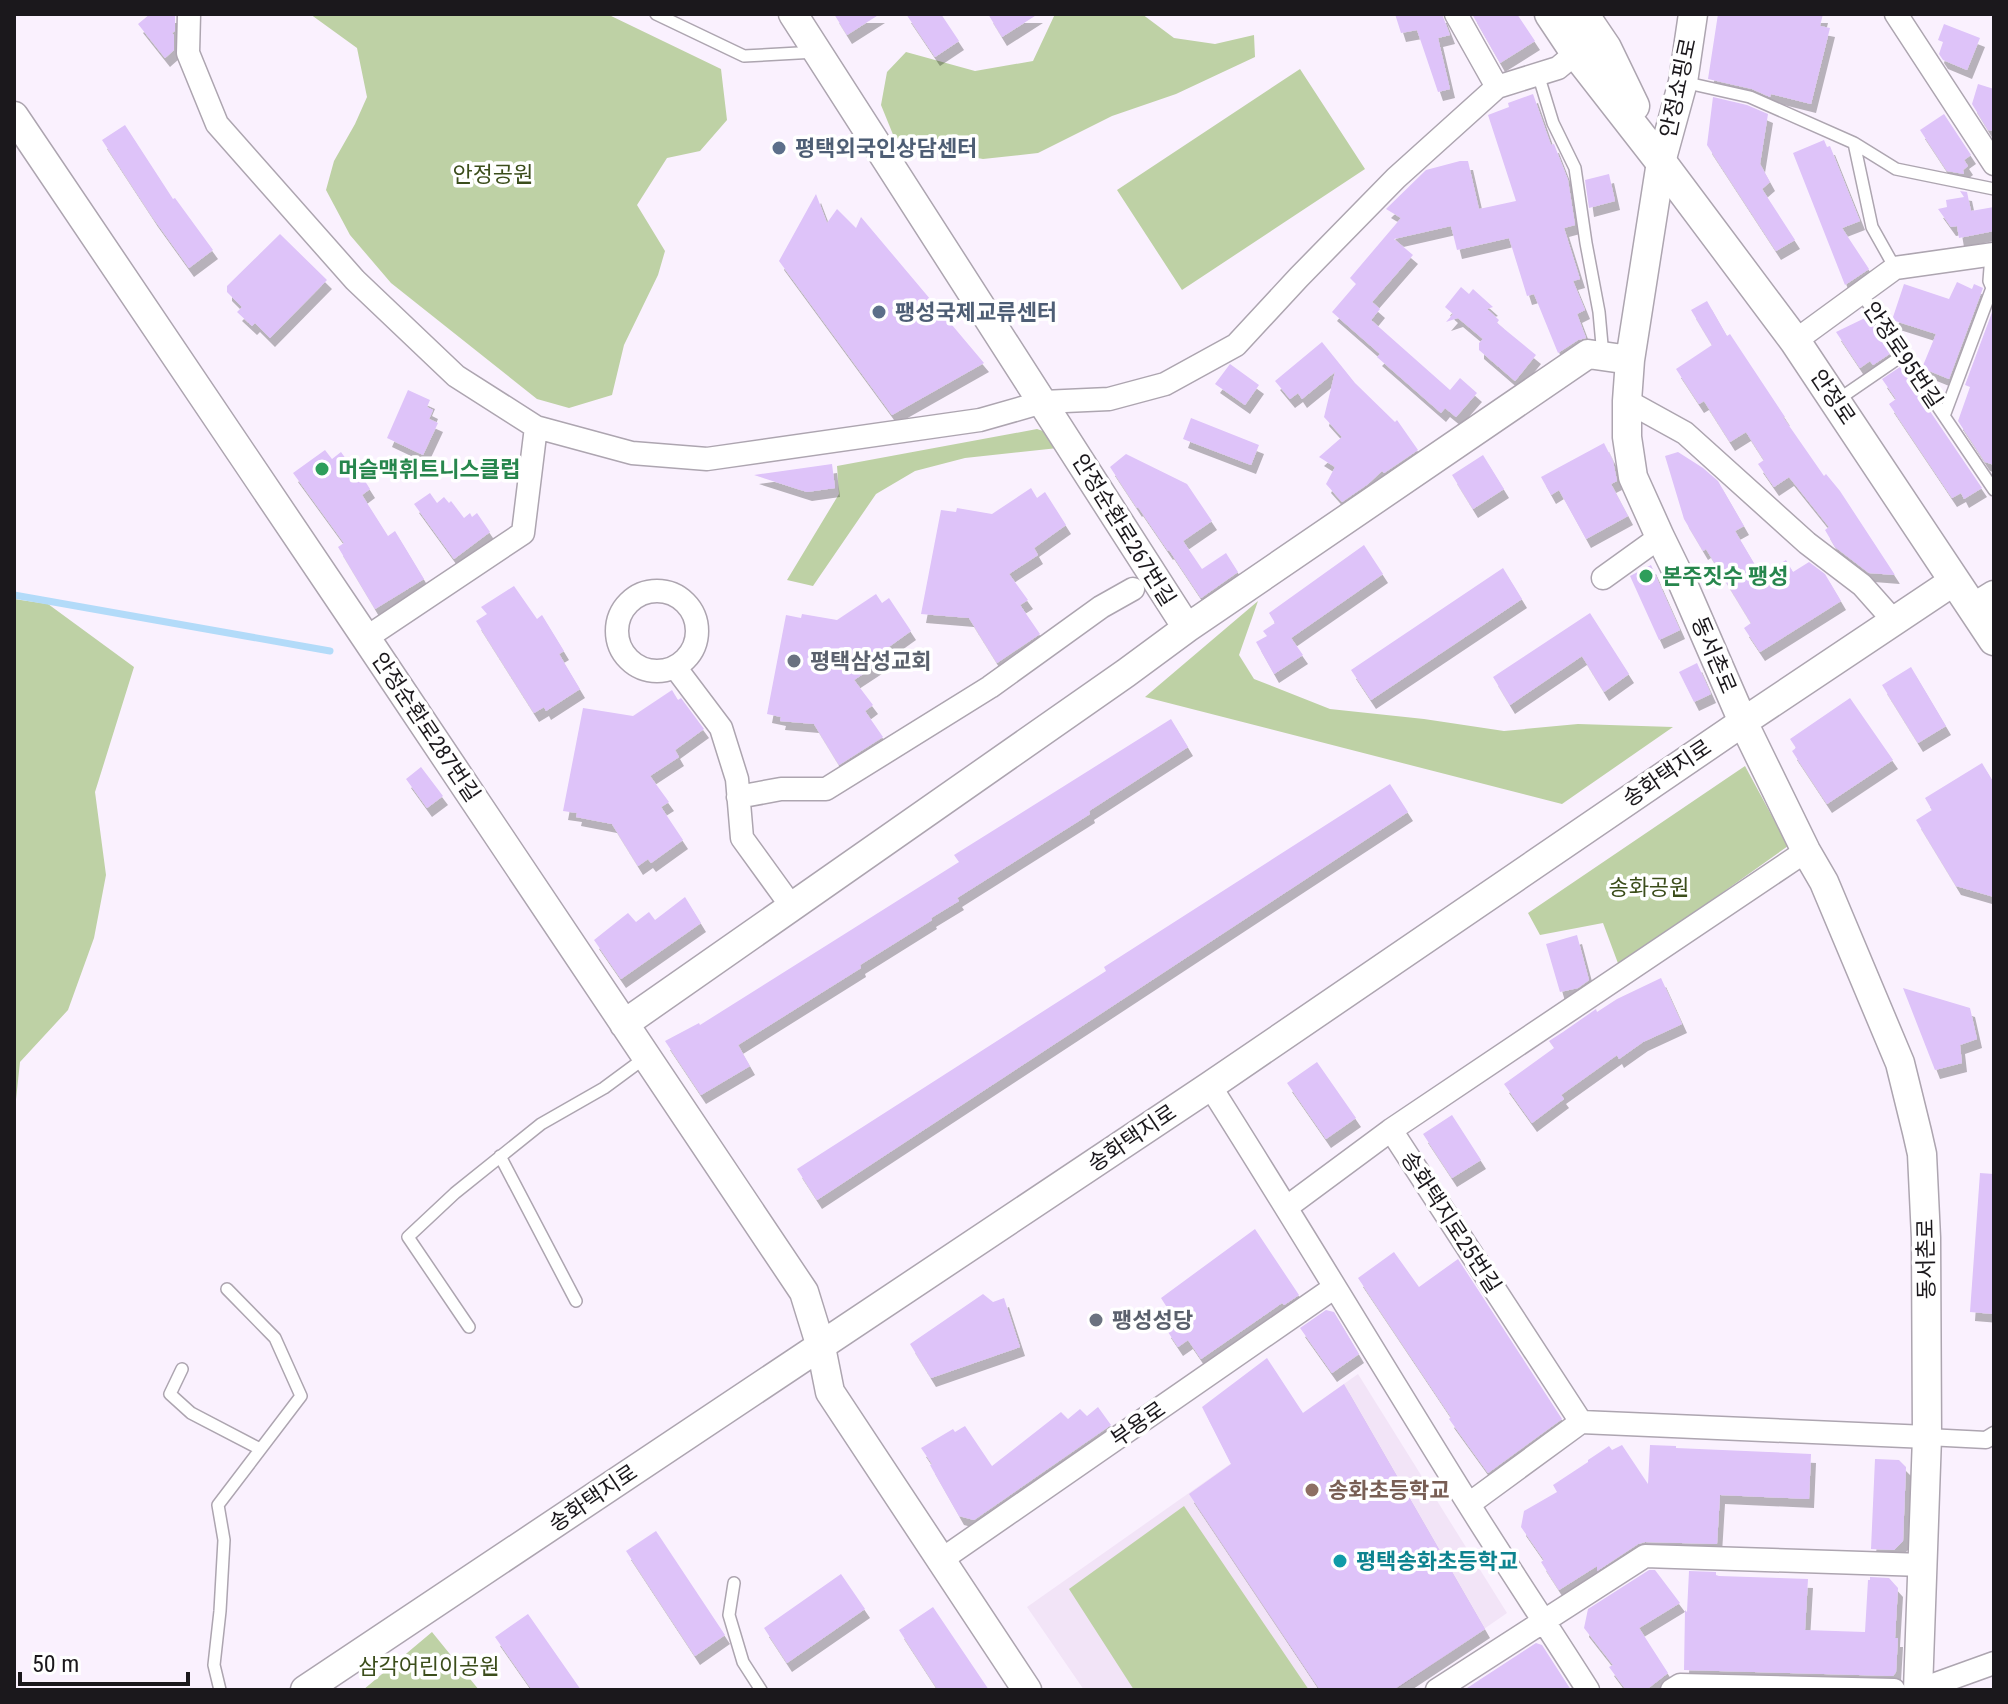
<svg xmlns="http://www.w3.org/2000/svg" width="2008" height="1704" font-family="'Roboto Condensed','Noto Sans KR',sans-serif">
	<defs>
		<filter id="shadow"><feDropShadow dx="5" dy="9" stdDeviation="0" flood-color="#0004"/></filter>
	</defs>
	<rect width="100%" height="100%" fill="#faf1fe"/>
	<path fill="#f2e4f7" d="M1358,1374l149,239 -111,77h-312l-57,-83z"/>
	<path fill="#bed1a5" d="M310,14h297l114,55 6,51 -27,31 -33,7 -30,47 28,46 -7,24 -34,70 -12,50 -43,13 -32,-9 -146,-116 -41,-48 -24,-45 8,-29 21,-37 12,-27 -10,-49z
		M1055,14h87l32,24 41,6 39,-9 1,22 -79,37 -64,22 -74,37 -55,6 -60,-11 -29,-11 -13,-32 6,-33 19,-20 69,19 58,-10z
		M1300,69l65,100 -183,121 -65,-100z
		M1037,429l9,3 12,16 -93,10 -50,13 -39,23 -63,92 -26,-6 52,-86 -2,-28z
		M14,599l34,5 86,63 -39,125 11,83 -12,63 -26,72 -48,52 -6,56z
		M1258,601l-19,54 15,24 76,30 94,10 80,12 74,-7 95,3 -111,77 -417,-107z
		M1745,766l43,80 -169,120 -16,-43 -63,12 -12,-22z
		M1184,1506l125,184h-175l-65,-101z
		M432,1632l47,58h-116z"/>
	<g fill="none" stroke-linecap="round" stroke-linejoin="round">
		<path stroke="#b3dbf9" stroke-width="7" d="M14,595l316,56"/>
	</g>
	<path fill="#dec3f9" filter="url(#shadow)" d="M150,14h25v17l-3,2 2,2v15l-9,8 -27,-34z
		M834,14h46l-33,21z
		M906,14h35l18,27 -24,16z
		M988,14h50l-36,23z
		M1395,14h47l8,21 -12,3 12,51 -12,3 -21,-62 -16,3z
		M1472,14h45l18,27 -35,22z
		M1718,14h105l-3,12 10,2 -19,76 -40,-10 -1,3 -18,-8 -44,-10z
		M1944,24l36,14 -13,32 -24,-10 -4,-6 4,-12 -5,-2z
		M1978,84l16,5v42l-6,-1 -16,-26z
		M1533,94l18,51 3,-1 14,36 7,45 -11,3 16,51 -7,2 12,29 -8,4 9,24 -8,2 -20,13 -24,-59 -7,2 -18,-58 -52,12 -6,-24 -57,13 19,16 -41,47 8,7 -9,11 79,70 10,-12 17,15 -21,24 -11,-9 -4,5 -64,-56 3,-3 -48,-42 24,-28 -6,-6 51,-60 -15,-9 40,-39 34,-9h8l11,48 37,-8 -28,-86 21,-8 -1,-4z
		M1713,97l34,8 21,9 -8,50 10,18 -8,7 33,51 -19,11 -69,-106z
		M1944,114l27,41 -7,5 4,6 -5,4 1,4 -17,-3 -27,-41z
		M125,125l48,74 2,-1 38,52 -24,18 -36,-50 -51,-78z
		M1824,140l3,7 3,-1 30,75 -18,7 27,41 -24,16 -52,-132z
		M1609,174l6,27 -26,7 -4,-28z
		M1960,191l7,1 4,19 23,-4v24l-35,7 -2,-12 -6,1 -13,-18 9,-2 -1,-7 18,-3z
		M816,194l11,29 10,-14 19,19 5,-11 123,146 -92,52 -113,-154z
		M280,234l47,46 -57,58 -15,-15 -3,3 -15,-14 5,-5 -15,-15v-6z
		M1957,282l15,7 2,-5 9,4 -34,91 -27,-11 14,-34 -44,-14 12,-36 45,15z
		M1461,287l8,7 4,-5 20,18 -6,2 12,11 -2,3 39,32 -21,26 -36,-31v-7l4,-4 -25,-21 -12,4 7,-8 -8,-7z
		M1707,301l20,35 3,-2 55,83h-2l41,59 2,-2 14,17 55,84 -26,-2 -34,-26 -10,-17 4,-3 -40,-50 -15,10 -16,-23 6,-4 -18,-28 -16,10 -26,-41 -5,3 -23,-35 36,-24 -21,-35z
		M1994,307v158l-9,-3 -27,-41 12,-34 -5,-2z
		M1867,317l24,36 -18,12 -3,-4 -10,7 -24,-36z
		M1322,342l33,41 40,39 2,-2 21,30 -34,23 -2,-2 -14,13 -26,18 -16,-18 9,-17 -16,-10 23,-20 -18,-20 11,-45 -33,27 -4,-6 -8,6 -15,-18z
		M1230,364l29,21 -14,20 -30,-21z
		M1900,367l82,121 -18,11 -3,-6 -9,5 -63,-94 7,-5 -14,-20z
		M408,390l22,10 -3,7 6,3 -4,9 9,4 -15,32 -36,-17z
		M1191,418l68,27 -8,20 -68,-26z
		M1604,443l9,18 4,20 -6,3 17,32 -42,23 -27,-49 -8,5 -10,-18z
		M325,450l7,9 9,-7 10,14 3,-2 16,25 -8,6 26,41 7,-5 29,48 -49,30 -37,-62 6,-4 -51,-70z
		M1678,452l25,16 15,13 26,45 -9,5 26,44 25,-15 7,12 16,-10 16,12 16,27 -81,51 -16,-24 7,-5 -45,-74 -3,2 -19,-32 -19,-63z
		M1126,454l61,30 25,37 -29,20 19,28 24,-16 12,19 -37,26 -32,-48 -1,1 -30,-44 -1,1 -27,-41z
		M1483,455l21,34 -31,20 -21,-34z
		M832,464l3,24 -28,4 -53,-17z
		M1031,488l6,10 8,-6 21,33 -32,23 4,7 -29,19 19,26 -8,5 20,29 -43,29 -28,-45 -48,-4 20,-104 15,2 1,-4 35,6z
		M430,493l7,10 7,-6 5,6 2,-2 13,17 6,-5 2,4 5,-4 13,19 -36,27 -40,-55z
		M1364,545l19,29 -92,64 12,17 -29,19 -18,-32 11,-6 -4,-5 12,-8 -6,-10z
		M1651,565l29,65 -21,10 -29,-64z
		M1503,568l19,31 -151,101 -20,-30z
		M514,586l23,33 5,-4 22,36 -5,3 21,35 -34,22 -2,-4 -10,6 -58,-92 11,-7 -6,-7z
		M876,594l6,9 7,-5 22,33 -32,23 4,7 -29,19 19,25 -8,6 18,26 -44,28 -25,-41 -34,-3 1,-4 -14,-3 19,-99 15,3 1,-4 35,6z
		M1590,613l39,61 -25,18 -22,-36 -72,49 -17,-28z
		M1697,663l14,31 -17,8 -15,-30z
		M1911,667l35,59 -28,17 -36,-58z
		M672,690l6,10 3,-2 23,31 -29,21 4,7 -29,19 19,26 -8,5 22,33 -32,23 -3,-4 -10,7 -26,-42 -36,-7 1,-4 -14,-2 20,-103 50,8z
		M1850,698l43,62 -66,44 -35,-53 4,-3 -6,-9z
		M1171,719l17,28 -99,64 1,3 -133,84 2,3 -28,17 1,2 -72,45 1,3 -123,77 12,21 -49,29 -36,-54 34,-18 1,2 259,-163 -5,-7z
		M1982,763l12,20v114l-38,-11 -40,-66 16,-10 -7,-12z
		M421,767l22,29 -16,12 -21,-29z
		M1390,784l18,28 -591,388 -20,-31 309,-198 -2,-4z
		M685,897l16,26 -80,56 -27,-39 34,-27 8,9 13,-10 6,8z
		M1577,935l12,45 -11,8 -18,4 -14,-48z
		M1661,978l21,46 -39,18 -24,17 -2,-4 -56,40 3,4 -32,24 -28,-39 50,-36 -5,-7 14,-9 33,-23 1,3 20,-13z
		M1903,988l67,20 7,31 -17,6 2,18 -27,7z
		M1317,1062l39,56 -30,21 -39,-56z
		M1452,1115l29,45 -29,18 -29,-44z
		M1980,1173l14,1v140l-24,-2z
		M1255,1229l44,66 -15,10 -2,-2 -81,56 -13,-19 -10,7 -12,-18 9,-9 -14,-22z
		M1394,1252l25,35 39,-28 104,160 -74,54 -39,-54 2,-2 -93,-139z
		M983,1294l10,8 11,-4 16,49 -89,31 -21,-34z
		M1326,1310l8,2 25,42 -27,19 -32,-45z
		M1267,1358l36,55 41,-29 141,245 -92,61h-73l-131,-196 42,-30 -29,-57z
		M1098,1407l13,18 -137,95 -15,-4 -29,-51 2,-1 -11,-16 32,-19 2,3 10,-6 27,40 69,-54 7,7 12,-10 7,7z
		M1622,1445l26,39 2,-39 26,1v2l135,6 -2,45 -89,-4 -3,49 -72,-2 -7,2 -41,27v-5l-38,24 -18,-28 3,-2 -23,-33 3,-16 33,-19 -4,-7 35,-23v-2l21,-14 3,4z
		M1875,1459l24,1 7,7 -3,74 -9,9 -23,-1z
		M656,1531l69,104 -30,21 -69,-105z
		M1649,1570h6l25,33 -41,25 29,45 -22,17h-20l-17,-23 4,-2 -29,-37 4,-19z
		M1689,1571l27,1v3l3,1 89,3 -3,51 60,2 3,-52h2v-3l19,1 9,10 -3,50h3l-2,34 -3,4 -209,-6 1,-60 2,2z
		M841,1574l24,35 -78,54 -23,-35z
		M933,1607l56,83h-51l-39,-60z
		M528,1614l53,76h-49l-37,-53z
		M1536,1643l6,2 29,45h-107z"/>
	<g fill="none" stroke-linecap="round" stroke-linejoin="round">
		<defs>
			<path id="service" d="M656,14l88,42 72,-4
				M1538,74l15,49 22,45 11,75 13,69 4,44
				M1683,82l67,15 104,46 18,84 23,41
				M1854,143l42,26 98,20
				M1861,293l133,197
				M1836,401l67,-46
				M1944,416l48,-128 -3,-7 2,-26
				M500,1156l76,145
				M469,1327l-61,-90 47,-44 86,-69 63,-36 42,-31
				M182,1369l-12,25 21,19 69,36
				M734,1583l-5,32 14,47 18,28
				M220,1690l-6,-25 6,-54 4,-71 -6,-35 83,-109 -26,-58 -48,-49"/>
			<path id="pedestrian" d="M1927,1437l59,3 8,-5"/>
			<path id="minor" d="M189,14l-1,39 29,71 138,156 101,96 80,51 96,26 75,6 273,-39 63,-18 66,-3 56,-15 71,-39 63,-68 97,-99 101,-91
				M1456,14l41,73 61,-19 18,-15
				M1896,14l98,150
				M1795,341l100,-73 99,-14
				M1627,401l58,32 122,110 55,42 32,36
				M1603,578l57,-41
				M617 631a40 40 0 1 1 80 0a40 40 0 1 1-80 0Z
				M366,638l157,-105 13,-106
				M675,667l46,61 16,51 5,59 50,69
				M738,797l43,-8h45l164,-102 111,-80 32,-18
				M1210,1086c87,137 170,276 256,414 40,64 82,127 122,190
				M1391,1130l190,292 346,15
				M1287,1207l104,-77 415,-279
				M1469,1504l112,-82
				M941,1560l394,-273
				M1437,1690l208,-134 278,9
				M1672,1690l8,-5 214,5
				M1919,1690l75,-27"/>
			<path id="tertiary" d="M793,14l394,614
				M1693,14l-10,68 -22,80 -31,198 -3,41v36l6,40 27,60 23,47 60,138 63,129 18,31 76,181 17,69 5,22 4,84 1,199 -9,253
				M14,116l352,522 438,654 17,55 9,45 197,298
				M1973,608l21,-13
				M624,1024l502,-351 61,-45 401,-274 42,6
				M305,1690l905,-604 533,-364 211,-141"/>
			<path id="secondary" d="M1550,14l26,39 85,109 134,179 199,299
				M1583,14l23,34 28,58"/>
		</defs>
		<use href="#service" stroke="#ada5b0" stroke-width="14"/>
		<use href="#pedestrian" stroke="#ada5b0" stroke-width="19"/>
		<use href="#minor" stroke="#ada5b0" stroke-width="25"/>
		<use href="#tertiary" stroke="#ada5b0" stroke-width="31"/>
		<use href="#secondary" stroke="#ada5b0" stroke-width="33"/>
		<use href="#service" stroke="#fff" stroke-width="11"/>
		<use href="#pedestrian" stroke="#fff" stroke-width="16"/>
		<use href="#minor" stroke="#fff" stroke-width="22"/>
		<use href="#tertiary" stroke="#fff" stroke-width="28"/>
		<use href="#secondary" stroke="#fff" stroke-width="30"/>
	</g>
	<g fill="#5c6f8a" stroke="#fff" stroke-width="3">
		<circle cx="779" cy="148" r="8"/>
		<circle cx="879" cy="312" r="8"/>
	</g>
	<g fill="#2e9e5b" stroke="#fff" stroke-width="3">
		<circle cx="322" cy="469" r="8"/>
		<circle cx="1646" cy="576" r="8"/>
	</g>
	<g fill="#6b7280" stroke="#fff" stroke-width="3">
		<circle cx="794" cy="661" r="8"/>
		<circle cx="1096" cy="1320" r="8"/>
	</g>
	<circle fill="#8d6e63" stroke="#fff" stroke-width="3" cx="1312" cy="1490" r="8"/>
	<circle fill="#0f9aa8" stroke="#fff" stroke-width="3" cx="1340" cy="1561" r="8"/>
	<g text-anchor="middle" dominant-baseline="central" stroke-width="7" stroke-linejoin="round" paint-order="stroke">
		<g font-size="22" fill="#1b181c" stroke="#fff">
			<text transform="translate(1678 88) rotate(-78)">안정쇼핑로</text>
			<text transform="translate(1903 355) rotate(56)">안정로95번길</text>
			<text transform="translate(1833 397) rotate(56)">안정로</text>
			<text transform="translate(1124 530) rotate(58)">안정순환로267번길</text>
			<text transform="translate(1714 655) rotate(67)">동서촌로</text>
			<text transform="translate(426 727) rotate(56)">안정순환로287번길</text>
			<text transform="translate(1667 773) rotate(-34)">송화택지로</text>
			<text transform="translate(1132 1138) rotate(-34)">송화택지로</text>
			<text transform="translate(1451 1222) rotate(57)">송화택지로25번길</text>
			<text transform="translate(1926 1259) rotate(-91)">동서촌로</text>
			<text transform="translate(1138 1424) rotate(-35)">부용로</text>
			<text transform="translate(593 1498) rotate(-34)">송화택지로</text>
		</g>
		<g font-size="22" font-weight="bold" fill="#4e5e75" stroke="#fff" text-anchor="start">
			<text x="795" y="148">평택외국인상담센터</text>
			<text x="895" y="312">팽성국제교류센터</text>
		</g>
		<g font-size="22" fill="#3b4d1b" stroke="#fff">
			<text x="493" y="174">안정공원</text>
			<text x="1649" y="887">송화공원</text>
			<text x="429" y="1666">삼각어린이공원</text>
		</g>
		<g font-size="22" font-weight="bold" fill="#27864d" stroke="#fff" text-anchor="start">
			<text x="338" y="469">머슬맥휘트니스클럽</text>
			<text x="1662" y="576">본주짓수 팽성</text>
		</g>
		<g font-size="22" font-weight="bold" fill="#5b616d" stroke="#fff" text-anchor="start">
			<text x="810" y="661">평택삼성교회</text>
			<text x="1112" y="1320">팽성성당</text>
		</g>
		<g font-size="22" font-weight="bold" fill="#785e54" stroke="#fff" text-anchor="start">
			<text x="1328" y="1490">송화초등학교</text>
		</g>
		<g font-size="22" font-weight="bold" fill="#0d838f" stroke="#fff" text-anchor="start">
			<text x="1356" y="1561">평택송화초등학교</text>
		</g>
	</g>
	<rect width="2008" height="1704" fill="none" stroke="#1b181c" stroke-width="32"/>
	<path d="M20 1672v12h168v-12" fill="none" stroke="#1b181c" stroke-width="4"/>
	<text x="32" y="1672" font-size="24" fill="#1b181c" stroke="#ffffff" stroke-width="6" paint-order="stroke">50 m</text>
</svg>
